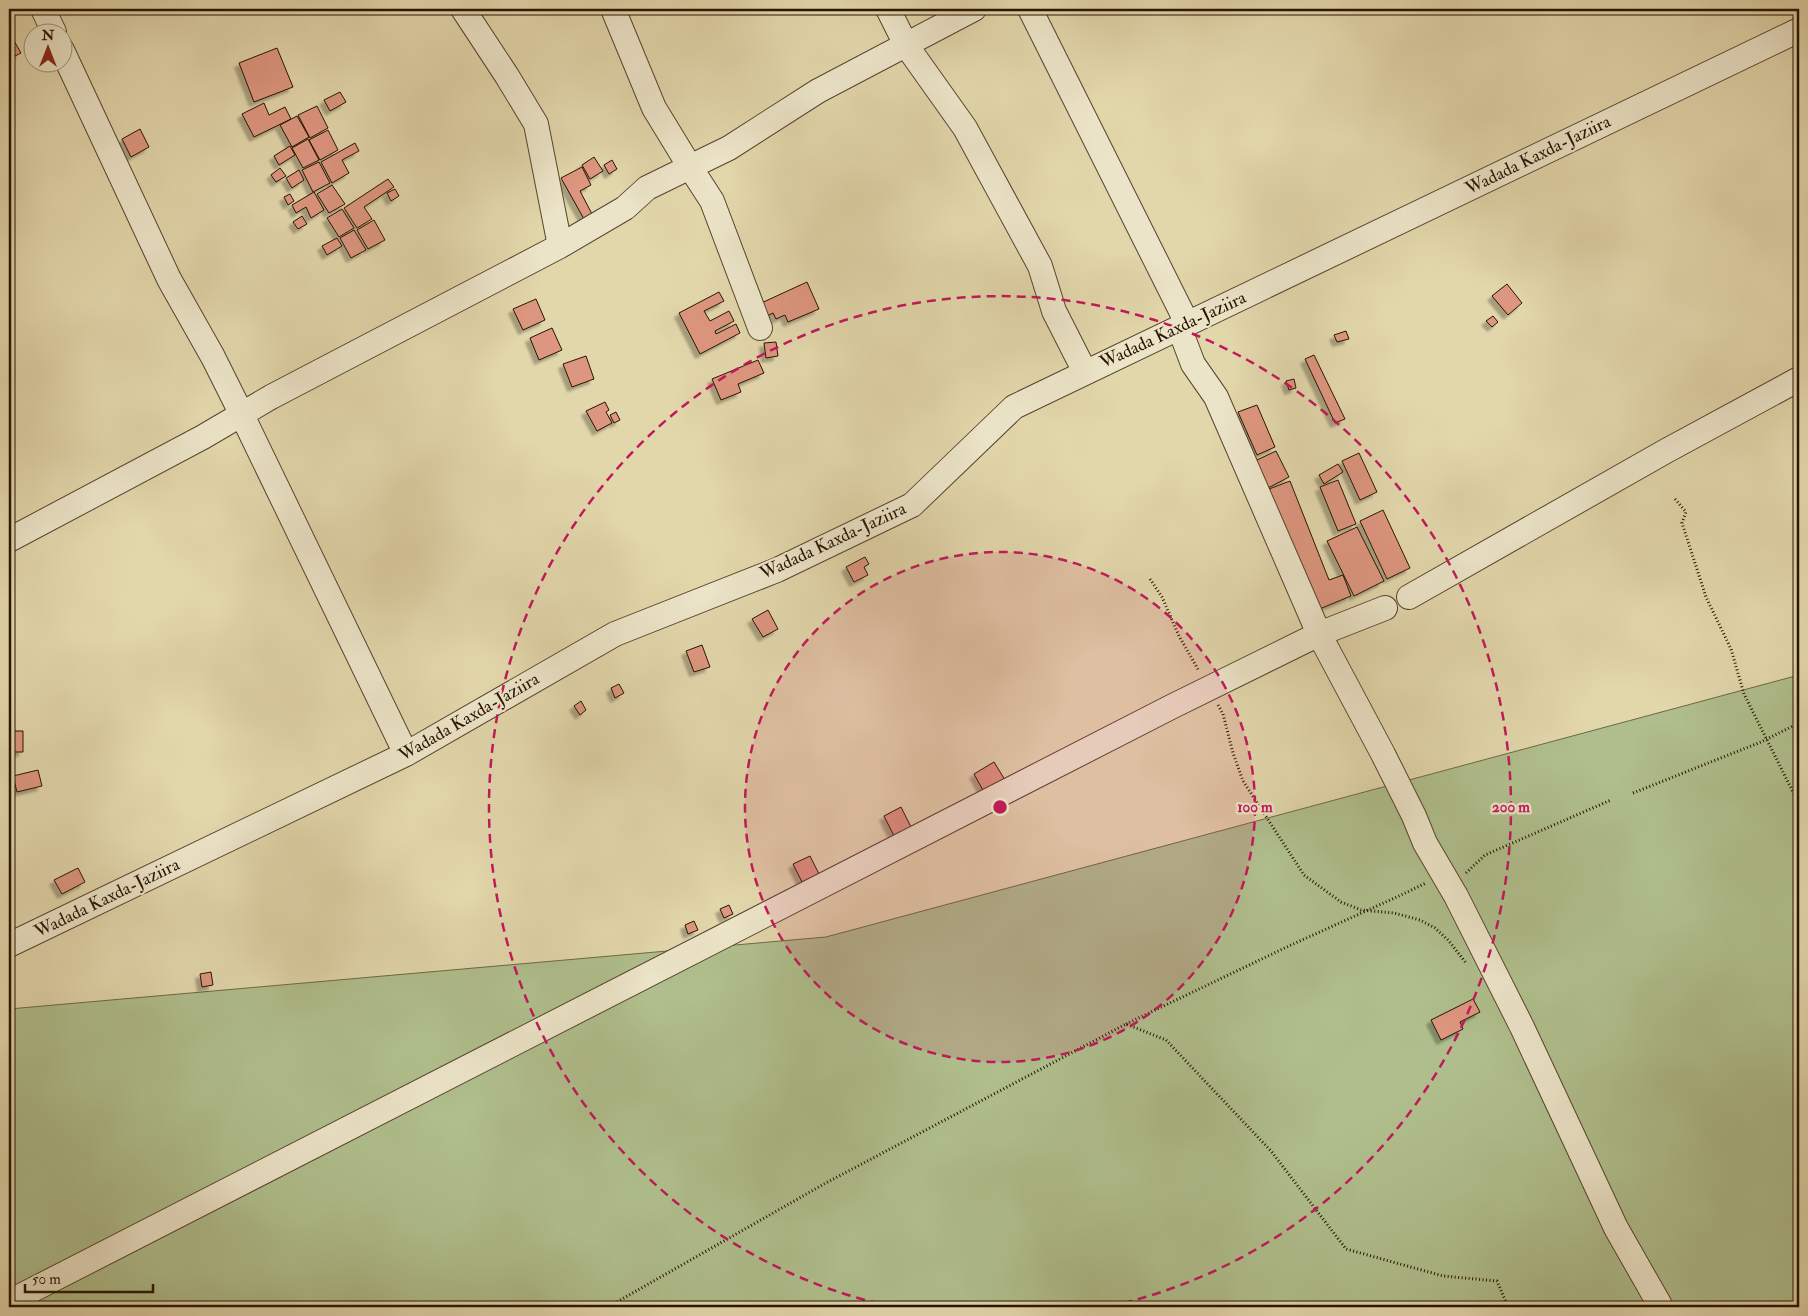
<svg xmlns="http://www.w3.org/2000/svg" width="1808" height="1316" font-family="'IM FELL Double Pica',serif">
	<defs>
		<filter id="shadow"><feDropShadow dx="-4.5" dy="4.5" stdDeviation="1" flood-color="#0004"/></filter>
	</defs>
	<rect width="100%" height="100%" fill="#e2d6ab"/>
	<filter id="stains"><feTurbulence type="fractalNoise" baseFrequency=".004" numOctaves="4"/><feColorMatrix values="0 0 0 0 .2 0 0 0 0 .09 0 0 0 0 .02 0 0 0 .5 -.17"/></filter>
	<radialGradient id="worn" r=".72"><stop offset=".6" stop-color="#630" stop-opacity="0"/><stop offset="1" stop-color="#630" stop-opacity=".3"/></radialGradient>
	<path fill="#afbe8c" stroke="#6b6946" d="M1799,675v632h-1790v-298l817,-72z"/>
	<path fill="#dd967f" stroke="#271401" filter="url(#shadow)" d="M9,32l12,21 -12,6z
		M277,48l16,39 -39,15 -15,-39z
		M340,92l6,10 -16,9 -6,-11z
		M264,103l5,12 16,-8 6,12 -37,18 -12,-23z
		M317,106l11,22 -18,10 -12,-23z
		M297,116l12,21 -17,10 -12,-22z
		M140,129l9,18 -18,10 -9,-18z
		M328,130l10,20 -18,10 -11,-20z
		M308,139l11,21 -16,8 -11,-20z
		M355,143l4,8 -17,9 7,13 -17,10 -11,-21z
		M290,146l5,9 -16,10 -5,-9z
		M594,157l9,14 -13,8 -8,-14z
		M612,160l5,9 -8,5 -5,-9z
		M319,162l11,21 -17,9 -11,-22z
		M582,167l9,18 -11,6 12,23 -8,5 -23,-41z
		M280,168l6,8 -10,6 -5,-7z
		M299,170l5,10 -12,8 -6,-10z
		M388,179l6,8 -30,20 8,12 -15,9 -13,-20z
		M332,185l13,19 -16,9 -12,-19z
		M395,189l4,7 -8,5 -4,-8z
		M314,192l10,18 -13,8 -5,-11 -10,6 -4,-8z
		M290,194l4,7 -6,4 -4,-8z
		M342,209l12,19 -15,9 -12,-19z
		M302,216l5,8 -9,5 -5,-7z
		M374,220l11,20 -17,9 -11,-19z
		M354,230l12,20 -15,8 -11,-20z
		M337,238l5,8 -15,9 -5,-9z
		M807,282l12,27 -31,13 -3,-7 -9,4 -3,-6 -10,5 -6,-13z
		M1507,284l15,19 -14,12 -16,-19z
		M719,292l5,9 -20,10 6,10 19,-10 5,10 -19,10 1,3 20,-10 4,9 -40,21 -21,-41z
		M536,299l9,21 -22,10 -10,-21z
		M1493,316l5,6 -6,5 -6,-6z
		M552,328l10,22 -23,10 -9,-22z
		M1346,331l3,8 -12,3 -3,-7z
		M776,342l2,14 -12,2 -2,-15z
		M1314,355l31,64 -10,4 -30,-64z
		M586,356l8,23 -22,8 -9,-23z
		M758,360l6,13 -26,11 3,8 -20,8 -9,-21z
		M1294,379l2,9 -7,2 -3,-9z
		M605,402l4,8 -3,2 6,11 -15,8 -11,-20z
		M1257,405l18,42 -18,8 -19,-43z
		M616,412l4,8 -6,3 -4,-8z
		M1276,451l13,26 -21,11 -13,-27z
		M1359,453l18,39 -17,8 -18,-39z
		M1338,464l5,8 -19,12 -5,-9z
		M1338,480l18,44 -18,7 -18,-44z
		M1290,481l39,99 14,-5 8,21 -34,14 -48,-121z
		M1383,510l27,58 -23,11 -27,-58z
		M1357,527l27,54 -30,15 -27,-55z
		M865,557l4,7 -5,3 4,8 -14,7 -8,-15z
		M768,610l10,19 -15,8 -11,-18z
		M702,645l8,22 -16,5 -8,-21z
		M619,684l5,9 -9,5 -4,-10z
		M581,701l5,9 -6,5 -6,-9z
		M9,731h14v21h-14z
		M994,762l11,18 -21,12 -10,-18z
		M38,770l4,16 -25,6 -4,-16z
		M901,807l10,20 -17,9 -10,-20z
		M810,856l9,18 -17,8 -9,-18z
		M78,868l7,14 -23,12 -8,-14z
		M729,905l4,9 -9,4 -4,-9z
		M694,921l4,9 -10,4 -3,-9z
		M211,972l2,13 -11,2 -2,-13z
		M1473,999l7,13 -20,10 3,7 -22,11 -10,-20z"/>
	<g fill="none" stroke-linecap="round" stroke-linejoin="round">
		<defs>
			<path id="minor" d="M43,9l11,23
				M463,9l44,67 29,48 24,122
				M613,9l41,99 36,59 39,-19 89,-57 156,-82
				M888,9l18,36 59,83 75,138 14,45 31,61
				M1030,9l157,314
				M62,50l107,229 44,78 29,58 164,339
				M1179,327l14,37 23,33 103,237 64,120 31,62 11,27 31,53 66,131 94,201 45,79
				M9,540l194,-103 68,-40 289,-151 65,-38 22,-20 43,-21 22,34 48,127
				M1409,597l257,-146 133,-72
				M9,945l397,-191 209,-120 162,-64 135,-65 102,-98 785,-377
				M9,1302l1164,-596 146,-72 66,-26"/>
		</defs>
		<use href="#minor" stroke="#56442c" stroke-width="26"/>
		<path stroke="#271401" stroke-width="3" stroke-dasharray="1 2.5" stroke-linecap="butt" d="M1675,499l11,13 -4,11 24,74 25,52 13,45 55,110
			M1150,579l12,18 17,39 20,35
			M1218,705l5,9 10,39 10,28 61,94 37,27 20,8 33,3 26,7 15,8 13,12 18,23
			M1633,793l128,-51 38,-19
			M1466,873l19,-18 126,-55
			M1126,1024l165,-79 108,-49 27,-13
			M608,1307l216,-123 302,-160 40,16 105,111 75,98 97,27 54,5 11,26"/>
		<use href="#minor" stroke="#ece4c8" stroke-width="24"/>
	</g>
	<circle cx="1000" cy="807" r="255" fill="#c2185b" fill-opacity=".12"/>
	<g fill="none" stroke="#c2185b" stroke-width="2.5" stroke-dasharray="9 6">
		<circle cx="1000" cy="807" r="255"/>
		<path d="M894 1307A511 511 0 1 1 1106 1307"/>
	</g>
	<g text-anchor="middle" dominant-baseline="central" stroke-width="4.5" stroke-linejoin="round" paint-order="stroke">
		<g font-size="18" fill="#271401" stroke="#ece4c8">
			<text transform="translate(1538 155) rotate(-26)">Wadada Kaxda-Jaziira</text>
			<text transform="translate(1173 330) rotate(-25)">Wadada Kaxda-Jaziira</text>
			<text transform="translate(833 541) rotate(-25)">Wadada Kaxda-Jaziira</text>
			<text transform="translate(469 717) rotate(-30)">Wadada Kaxda-Jaziira</text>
			<text transform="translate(107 898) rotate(-26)">Wadada Kaxda-Jaziira</text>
		</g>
	</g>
	<circle cx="1000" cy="807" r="8" fill="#c2185b" stroke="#ece4c8" stroke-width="2.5"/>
	<g font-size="15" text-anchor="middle" font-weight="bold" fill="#c2185b" stroke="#ece4c8" stroke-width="4.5" stroke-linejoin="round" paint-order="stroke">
		<text x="1255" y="812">100 m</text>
		<text x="1511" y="812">200 m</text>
	</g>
	<rect width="1808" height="1316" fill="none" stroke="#e2d6ab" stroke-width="30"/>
	<rect x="10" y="10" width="1788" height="1296" fill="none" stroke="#271401" stroke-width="2.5"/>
	<rect x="15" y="15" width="1778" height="1286" fill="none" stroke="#271401"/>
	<g transform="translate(48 48)"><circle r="24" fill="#ece4c8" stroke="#9d9178"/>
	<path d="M0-4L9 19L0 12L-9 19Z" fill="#8f2418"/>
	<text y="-8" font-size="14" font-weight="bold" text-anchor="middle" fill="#271401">N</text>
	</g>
	<path d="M25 1284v8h128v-8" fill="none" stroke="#271401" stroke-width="2.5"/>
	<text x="32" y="1284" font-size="15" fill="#271401" stroke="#ece4c8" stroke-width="4" paint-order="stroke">50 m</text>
	<rect width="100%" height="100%" filter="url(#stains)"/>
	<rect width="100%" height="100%" fill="url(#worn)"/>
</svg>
